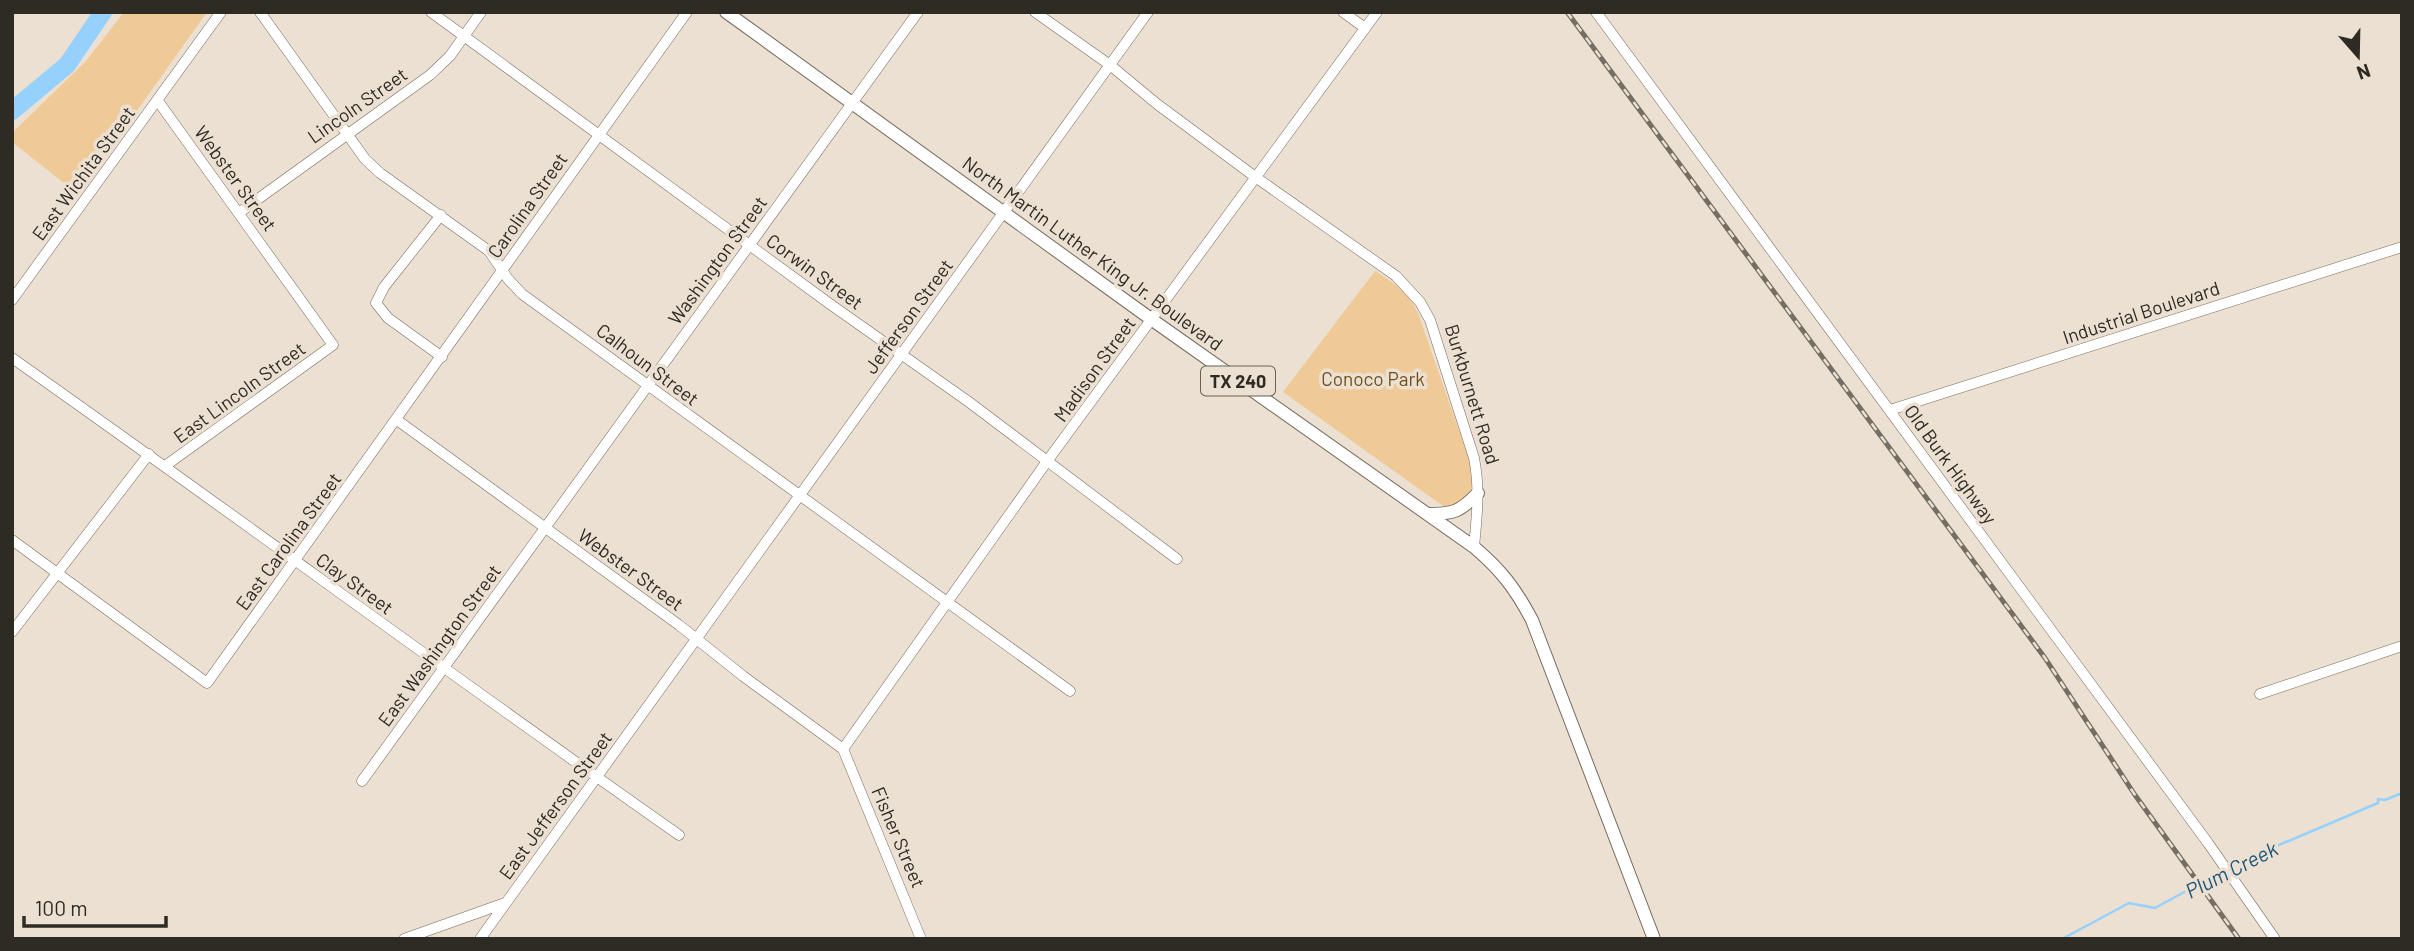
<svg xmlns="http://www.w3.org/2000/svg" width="2414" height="951" font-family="Barlow,sans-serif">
	<rect width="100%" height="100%" fill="#ebe0d1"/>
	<path fill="#f0ca96" d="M124,12h83l-129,182 -66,-52v-9l74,-72z
		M1375,271c18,11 34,22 43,42l55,158v11l-6,19 -21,7 -163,-116z"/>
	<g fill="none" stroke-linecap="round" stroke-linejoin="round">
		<path stroke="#95d1fc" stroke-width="2.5" d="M2062,939l67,-36 26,5 84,-46 139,-59v-4l7,1 17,-7"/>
		<path stroke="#95d1fc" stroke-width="18" d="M12,111l55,-46 36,-53"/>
		<defs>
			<path id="minor" d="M260,12l105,147 15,14 109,78 19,28 14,15 548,397
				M431,12l399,292 139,98 208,157
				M1035,12l75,53 47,39 97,72 142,100 24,26 10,18 44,138c6,30 3,58 0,89
				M1343,12l22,16
				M1596,12l612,831 67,96
				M158,101l175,244 -168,121
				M240,212l190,-137 20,-19 31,-44
				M441,215l-57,72 -8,16 12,15 54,39
				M12,300l209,-288
				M12,358c223,157 443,320 667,477
				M1890,410l512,-163
				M397,420l282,205 64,51 100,73
				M12,540l195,143 480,-671
				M12,632l137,-178
				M2260,694l142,-48
				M843,749l205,-289 329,-448
				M843,749l78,190
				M362,781l556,-769
				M404,939l101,-36
				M480,939l668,-927"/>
			<path id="major" d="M726,12l425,307 323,228c27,23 41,41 58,73l122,319
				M1428,514c25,0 32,-2 50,-21"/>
		</defs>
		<use href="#minor" stroke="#746b5e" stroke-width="11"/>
		<use href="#major" stroke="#746b5e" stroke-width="14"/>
		<use href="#minor" stroke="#fff" stroke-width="10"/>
		<use href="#major" stroke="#fff" stroke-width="12"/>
		<defs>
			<path id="rail" d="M1567,12l478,646 90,137 104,144"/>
		</defs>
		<use href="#rail" stroke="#746e64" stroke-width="5"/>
		<use href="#rail" stroke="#ebe0d1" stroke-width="2.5" stroke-dasharray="8" stroke-linecap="butt"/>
	</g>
	<g text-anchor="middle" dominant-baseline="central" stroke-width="7" stroke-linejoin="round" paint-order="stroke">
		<rect fill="#ebe0d1" stroke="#676158" stroke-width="2" x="1201" y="366.5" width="74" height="29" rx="5"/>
		<g font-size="18" font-weight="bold" fill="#2e2a24">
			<text x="1238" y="381">TX 240</text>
		</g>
		<g font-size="19" fill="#2e2a24" stroke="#ebe0d1">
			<text transform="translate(357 105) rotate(-35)">Lincoln Street</text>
			<text transform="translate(83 173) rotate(-54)">East Wichita Street</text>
			<text transform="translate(236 178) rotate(54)">Webster Street</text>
			<text transform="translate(527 205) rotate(-55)">Carolina Street</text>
			<text transform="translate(1093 253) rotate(36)">North Martin Luther King Jr. Boulevard</text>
			<text transform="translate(717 260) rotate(-54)">Washington Street</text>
			<text transform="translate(815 271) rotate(36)">Corwin Street</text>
			<text transform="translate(2141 312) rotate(-18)">Industrial Boulevard</text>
			<text transform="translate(908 316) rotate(-54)">Jefferson Street</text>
			<text transform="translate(648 364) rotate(37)">Calhoun Street</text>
			<text transform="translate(1094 369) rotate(-54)">Madison Street</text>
			<text transform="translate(239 392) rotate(-36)">East Lincoln Street</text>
			<text transform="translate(1473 394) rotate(73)">Burkburnett Road</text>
			<text transform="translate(1951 464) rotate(54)">Old Burk Highway</text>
			<text transform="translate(288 541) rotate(-54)">East Carolina Street</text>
			<text transform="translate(631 569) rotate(36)">Webster Street</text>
			<text transform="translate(355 583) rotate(36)">Clay Street</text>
			<text transform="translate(439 645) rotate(-54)">East Washington Street</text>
			<text transform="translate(555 805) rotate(-54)">East Jefferson Street</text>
			<text transform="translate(899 837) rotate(67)">Fisher Street</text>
		</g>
		<g font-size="19" fill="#714f18" stroke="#ebe0d1">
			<text x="1373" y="378">Conoco Park</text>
		</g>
		<g font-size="21" font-style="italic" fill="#1e567a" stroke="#ebe0d1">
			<text transform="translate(2231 869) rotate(-27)">Plum Creek</text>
		</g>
	</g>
	<rect width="2414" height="951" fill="none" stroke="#2e2a24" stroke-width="28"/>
	<g transform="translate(2358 56) rotate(160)" stroke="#ebe0d1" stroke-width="5" paint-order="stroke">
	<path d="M0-5L12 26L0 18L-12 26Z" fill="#2e2a24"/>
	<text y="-10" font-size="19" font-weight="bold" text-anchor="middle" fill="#2e2a24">N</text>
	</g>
	<path d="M24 916v10h142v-10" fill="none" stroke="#2e2a24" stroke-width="3.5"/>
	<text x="35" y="916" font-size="21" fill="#2e2a24" stroke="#ebe0d1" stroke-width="5" paint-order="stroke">100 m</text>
</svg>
